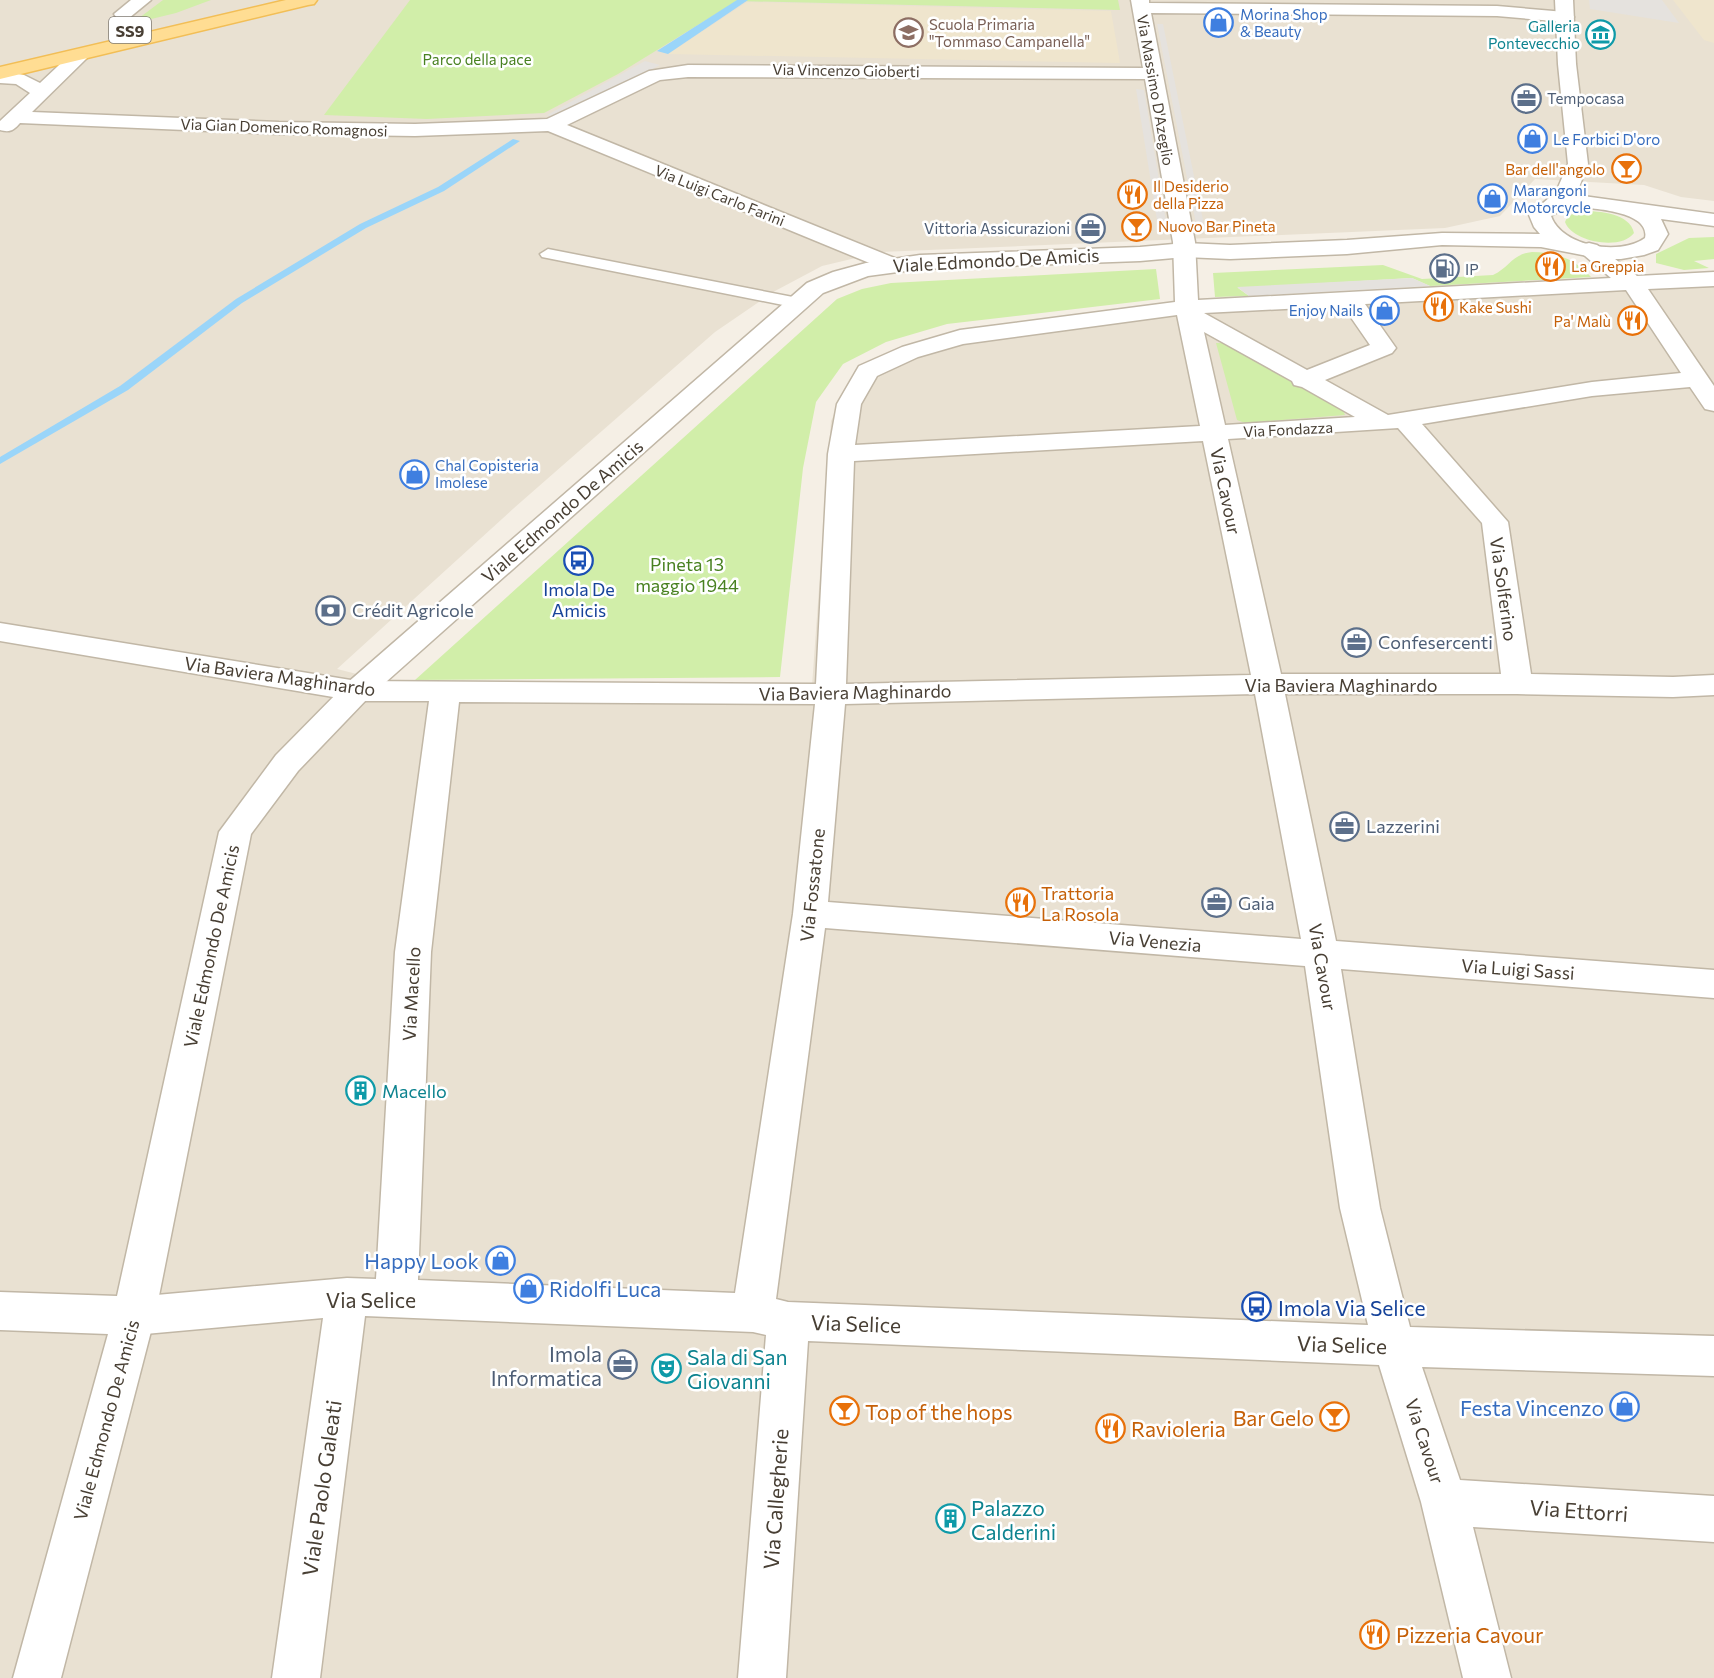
<svg xmlns="http://www.w3.org/2000/svg" width="1714" height="1678" font-family="Commissioner,sans-serif">
	<rect width="100%" height="100%" fill="#f5efe5"/>
	<path fill="#e9e1d2" d="M0,0h1714v201l-33,-4 -37,-12 -109,-6 -35,37 -55,12 -564,24 -59,14 -47,25 -60,41 -201,176 -177,161 75,19 400,-2 19,-265 25,-52 40,-20 63,-19 163,-21 592,-27v1396h-1714z"/>
	<path fill="#efe5cd" d="M1673,0h41v43l-10,-3z
		M747,2l364,9 9,52 -452,-9z"/>
	<path fill="#d1eea9" d="M163,0h48l-35,13 -37,9v-4z
		M410,0h708l2,10 -383,-9 -119,73 -74,39 -117,6 -103,-4z
		M1583,211c16,0 47,2 51,22 -13,18 -62,9 -69,-11 3,-8 10,-9 18,-11z
		M1714,237v22l-20,2 15,7 -25,2 -28,-7v-9l33,-16z
		M1532,252c24,0 43,7 59,25l-161,9 -18,-8 -174,10 11,8 -34,1 -2,-24 170,-8 39,14 71,-4c17,-8 19,-21 39,-23z
		M1156,269l4,30 -213,25 -61,18 -43,22 -27,38 -13,66 -23,209 -365,3 422,-381 25,-10 29,-6z
		M1216,343h12l114,65 3,7 -100,8 -8,-3z"/>
	<path fill="#e5e2de" d="M1589,0h73l17,23 -89,-14z
		M1157,24h6l42,206 -8,-1z
		M645,61l15,4 -101,54 -12,-4z
		M1136,89l8,1 22,131 -9,-1z
		M1412,278l18,8 -181,10 -12,-9z"/>
	<path fill="#9ad5f9" d="M737,0h11l-80,54 -11,-3z"/>
	<g fill="none" stroke-linecap="round" stroke-linejoin="round">
		<path fill="#9ad5f9" fill-rule="evenodd" d="M513,139l7,2 -76,50 -78,37 -124,75 -114,87 -128,74v-7l120,-71 116,-87 124,-75 78,-37z"/>
		<defs>
			<path id="service" d="M548,249l250,49 8,5 -8,5 -256,-51 -2,-3z"/>
			<path id="minor" d="M131,0h20l-22,18h-12l-3,-4z
				M1131,0h18v3l348,3 68,6 6,1 3,4 -3,4 -6,1 -68,-6 -346,-3 44,229 3,58 413,-22 -33,-28 3,-5 8,-2 8,2 40,31 77,-4v14l-66,3 66,97v25l-9,-2 -15,-22 -98,9 -170,28 86,98 23,152 142,3 41,-2v20l-41,2 -156,-3h-232l51,247 378,29v28l-373,-29 39,239 30,119 304,9v40l-292,-9 38,113 254,16v46l-241,-15 38,151h-48l-42,-176 -42,-137 -571,-24 -22,337h-48l28,-343 -13,-3 -388,-16 -45,362h-48l51,-360 -189,17 -15,-5 -6,-14 6,-14 15,-5 213,-19 29,1 19,-327 34,-251h-72l-357,-60v-18l357,58 459,3 12,-230 9,-50 22,-38 43,-19 58,-17 215,-28 -2,-60 -28,-163 -457,-2 -28,3 -93,45 330,134 3,5 -3,5 -8,2 -341,-140 -133,5 -136,-2 -259,-11c-6,7 -10,10 -20,7v-9l30,-28 -14,-9 -16,-1v-12l24,4 16,8 35,-33h12l3,4 -3,4 -55,54 247,10 136,2 132,-5 102,-48 39,-6 455,3zM1626,290l55,83 -89,9 -204,33 -63,-35 67,-27 4,-5 -31,-44zM1343,306l27,39 -63,25 -103,-57zM1177,315l23,111 -345,19 6,-41 16,-28 41,-19 45,-13zM1204,332l88,49 2,4 8,2 53,30 -130,8zM1398,428l84,95 19,151h-220l-53,-235zM1203,441l48,234 -405,9 8,-223zM1255,694l46,245 -473,-37 17,-198zM459,702l356,2 -22,210 -58,379 -317,-13 13,-328zM825,928l480,38 35,242 28,117 -580,-23 -12,-3z"/>
			<path id="tertiary" d="M1555,0h18l3,64 12,100 -12,31 138,19v12l-53,-7 7,15 -10,16 -14,5 -23,4h-18l-62,-12 -99,-2 -95,9 -117,5 -45,-2 -45,4 -220,8 -52,7 -45,17 -455,405 -70,73 -47,63 -96,482 -94,362h-48l95,-344 -108,-4v-38l117,4 102,-464 57,-77 70,-71 461,-401 26,-11 33,-9 54,-8 220,-8 45,-4 45,2 117,-5 95,-7 98,1 -6,-7 -5,-12 27,-23 12,-28 -10,-100zM1574,207c17,1 77,4 71,31 -25,18 -83,9 -94,-22l12,-7z"/>
			<path id="primary" d="M286,0h31l-3,4 -6,1 -308,74v-12z"/>
		</defs>
		<use href="#service" stroke="#c1b7a6" stroke-width="3"/>
		<use href="#minor" stroke="#c1b7a6" stroke-width="3"/>
		<use href="#tertiary" stroke="#c1b7a6" stroke-width="3"/>
		<use href="#primary" stroke="#f2be56" stroke-width="3"/>
		<use href="#service" fill="#fff" fill-rule="evenodd"/>
		<use href="#minor" fill="#fff" fill-rule="evenodd"/>
		<use href="#tertiary" fill="#fff" fill-rule="evenodd"/>
		<use href="#primary" fill="#ffdd93" fill-rule="evenodd"/>
	</g>
	<defs>
		<symbol id="shop-ring" viewBox="-11 -11 22 22"><circle r="9.5" fill="#fff" stroke="#3f7fe0" stroke-width="1.5"/><path d="M-5-2.5h2.3a2.7 3.5 0 0 1 5.4 0H5L5.5 6h-11ZM-1.5-2.5h3a1.5 2.3 0 0 0-3 0Z" fill="#3f7fe0"/></symbol>
		<symbol id="school-ring" viewBox="-11 -11 22 22"><circle r="9.5" fill="#fff" stroke="#8d6e63" stroke-width="1.5"/><path d="M0-5L7-2L0 1L-7-2ZM-4 1L0 2.5L4 1V4Q0 6-4 4Z" fill="#8d6e63"/></symbol>
		<symbol id="museum-ring" viewBox="-11 -11 22 22"><circle r="9.5" fill="#fff" stroke="#0f9aa8" stroke-width="1.5"/><path d="M0-6L6-3V-2H-6V-3ZM-5-1h2V3h-2ZM-1-1h2V3h-2ZM3-1h2V3H3ZM-6 4H6V6H-6Z" fill="#0f9aa8"/></symbol>
		<symbol id="office-ring" viewBox="-11 -11 22 22"><circle r="9.5" fill="#fff" stroke="#5c6f8a" stroke-width="1.5"/><path d="M-6-3h4V-5.5h4V-3h4V5H-6ZM-1-4.5V-3h2v-1.5ZM-6 0V1H6V0Z" fill="#5c6f8a"/></symbol>
		<symbol id="bar-ring" viewBox="-11 -11 22 22"><circle r="9.5" fill="#fff" stroke="#e8710a" stroke-width="1.5"/><path d="M-6-5H6L.8 .8V4.5H3.5V6h-7V4.5H-.8V.8Z" fill="#e8710a"/></symbol>
		<symbol id="restaurant-ring" viewBox="-11 -11 22 22"><circle r="9.5" fill="#fff" stroke="#e8710a" stroke-width="1.5"/><path d="M-5-6h1v4h1v-4h1v4h1v-4h1v5L-1.5 .5V6h-2V.5L-5-1ZM5-6V6H3V1.5H1.5Q1.5-4 5-6Z" fill="#e8710a"/></symbol>
		<symbol id="fuel-ring" viewBox="-11 -11 22 22"><circle r="9.5" fill="#fff" stroke="#5c6f8a" stroke-width="1.5"/><path d="M-5.5-6h7V0h2V4h1.3V-2.5L3-4.5l.8-.8L6-3V5H2.5V1h-1V6h-7ZM-4.2-4.7v3.2H.2V-4.7Z" fill="#5c6f8a"/></symbol>
		<symbol id="bus-ring" viewBox="-11 -11 22 22"><circle r="9.5" fill="#fff" stroke="#1a4fb4" stroke-width="1.5"/><path d="M-5-6H5V4H4V6H2V4H-2V6H-4V4H-5ZM-3.5-4V0h7V-4ZM-3.5 1.2v1.5H-2V1.2ZM2 1.2v1.5H3.5V1.2Z" fill="#1a4fb4"/></symbol>
		<symbol id="bank-ring" viewBox="-11 -11 22 22"><circle r="9.5" fill="#fff" stroke="#5c6f8a" stroke-width="1.5"/><path d="M-6-4H6V4H-6ZM0-2.3a2.3 2.3 0 1 0 0 4.6a2.3 2.3 0 1 0 0-4.6Z" fill="#5c6f8a"/></symbol>
		<symbol id="building-ring" viewBox="-11 -11 22 22"><circle r="9.5" fill="#fff" stroke="#0f9aa8" stroke-width="1.5"/><path d="M-4-6H4V6H1V3H-1V6H-4ZM-2.5-4.3h1.7v1.8h-1.7ZM.8-4.3h1.7v1.8H.8ZM-2.5-1h1.7V.8h-1.7ZM.8-1h1.7V.8H.8Z" fill="#0f9aa8"/></symbol>
		<symbol id="theatre-ring" viewBox="-11 -11 22 22"><circle r="9.5" fill="#fff" stroke="#0f9aa8" stroke-width="1.5"/><path d="M-5-5.5Q0-4 5-5.5V0Q5 5 0 6Q-5 5-5 0ZM-3.3-2.5H-1v1.5H-3.3ZM1-2.5H3.3v1.5H1ZM-2.8 1Q0 5.5 2.8 1Z" fill="#0f9aa8"/></symbol>
	</defs>
	<g fill-rule="evenodd">
		<use href="#shop-ring" x="1202" y="6" width="33" height="33"/>
		<use href="#school-ring" x="892" y="16" width="33" height="33"/>
		<use href="#museum-ring" x="1584" y="18" width="33" height="33"/>
		<use href="#office-ring" x="1510" y="82" width="33" height="33"/>
		<use href="#shop-ring" x="1516" y="122" width="33" height="33"/>
		<use href="#bar-ring" x="1610" y="152" width="33" height="33"/>
		<use href="#restaurant-ring" x="1116" y="178" width="33" height="33"/>
		<use href="#shop-ring" x="1476" y="182" width="33" height="33"/>
		<use href="#bar-ring" x="1120" y="210" width="33" height="33"/>
		<use href="#office-ring" x="1074" y="212" width="33" height="33"/>
		<use href="#restaurant-ring" x="1534" y="250" width="33" height="33"/>
		<use href="#fuel-ring" x="1428" y="252" width="33" height="33"/>
		<use href="#restaurant-ring" x="1422" y="290" width="33" height="33"/>
		<use href="#shop-ring" x="1368" y="294" width="33" height="33"/>
		<use href="#restaurant-ring" x="1616" y="304" width="33" height="33"/>
		<use href="#shop-ring" x="398" y="458" width="33" height="33"/>
		<use href="#bus-ring" x="562" y="544" width="33" height="33"/>
		<use href="#bank-ring" x="314" y="594" width="33" height="33"/>
		<use href="#office-ring" x="1340" y="626" width="33" height="33"/>
		<use href="#office-ring" x="1328" y="810" width="33" height="33"/>
		<use href="#restaurant-ring" x="1004" y="886" width="33" height="33"/>
		<use href="#office-ring" x="1200" y="886" width="33" height="33"/>
		<use href="#building-ring" x="344" y="1074" width="33" height="33"/>
		<use href="#shop-ring" x="484" y="1244" width="33" height="33"/>
		<use href="#shop-ring" x="512" y="1272" width="33" height="33"/>
		<use href="#bus-ring" x="1240" y="1290" width="33" height="33"/>
		<use href="#office-ring" x="606" y="1348" width="33" height="33"/>
		<use href="#theatre-ring" x="650" y="1352" width="33" height="33"/>
		<use href="#shop-ring" x="1608" y="1390" width="33" height="33"/>
		<use href="#bar-ring" x="828" y="1394" width="33" height="33"/>
		<use href="#bar-ring" x="1318" y="1400" width="33" height="33"/>
		<use href="#restaurant-ring" x="1094" y="1412" width="33" height="33"/>
		<use href="#building-ring" x="934" y="1502" width="33" height="33"/>
		<use href="#restaurant-ring" x="1358" y="1618" width="33" height="33"/>
	</g>
	<g text-anchor="middle" dominant-baseline="central" stroke-width="5" stroke-linejoin="round" paint-order="stroke">
		<g font-size="15" fill="#366cbe" stroke="#fff" text-anchor="start">
			<text x="1240" y="14">Morina Shop<tspan x="1240" dy="17">&amp; Beauty</tspan></text>
			<text x="1553" y="139">Le Forbici D'oro</text>
			<text x="1513" y="190">Marangoni<tspan x="1513" dy="17">Motorcycle</tspan></text>
			<text x="1363" y="310" text-anchor="end">Enjoy Nails</text>
			<text x="435" y="465">Chal Copisteria<tspan x="435" dy="17">Imolese</tspan></text>
		</g>
		<g font-size="15" fill="#785e54" stroke="#fff" text-anchor="start">
			<text x="929" y="24">Scuola Primaria<tspan x="929" dy="17">"Tommaso Campanella"</tspan></text>
		</g>
		<g font-size="15" fill="#0d838f" stroke="#fff" text-anchor="end">
			<text x="1580" y="26">Galleria<tspan x="1580" dy="17">Pontevecchio</tspan></text>
		</g>
		<g font-size="15" fill="#488120" stroke="#fff">
			<text x="477" y="59">Parco della pace</text>
		</g>
		<g font-size="15" fill="#483f34" stroke="#fff">
			<text transform="translate(846 70) rotate(1)">Via Vincenzo Gioberti</text>
			<text transform="translate(1156 90) rotate(80)">Via Massimo D'Azeglio</text>
			<text transform="translate(284 127) rotate(2)">Via Gian Domenico Romagnosi</text>
			<text transform="translate(720 195) rotate(22)">Via Luigi Carlo Farini</text>
			<text transform="translate(1288 429) rotate(-3)">Via Fondazza</text>
		</g>
		<g font-size="15" fill="#4e5e75" stroke="#fff" text-anchor="start">
			<text x="1547" y="98">Tempocasa</text>
			<text x="1070" y="228" text-anchor="end">Vittoria Assicurazioni</text>
			<text x="1465" y="269">IP</text>
		</g>
		<g font-size="15" fill="#c56008" stroke="#fff" text-anchor="start">
			<text x="1605" y="169" text-anchor="end">Bar dell'angolo</text>
			<text x="1153" y="186">Il Desiderio<tspan x="1153" dy="17">della Pizza</tspan></text>
			<text x="1158" y="226">Nuovo Bar Pineta</text>
			<text x="1571" y="266">La Greppia</text>
			<text x="1459" y="307">Kake Sushi</text>
			<text x="1611" y="321" text-anchor="end">Pa' Malù</text>
		</g>
		<rect fill="#fff" stroke="#7f7971" stroke-width="1.5" x="109" y="17" width="42" height="26" rx="4.5"/>
		<g font-size="16" font-weight="bold" fill="#483f34">
			<text x="130" y="30">SS9</text>
		</g>
		<g font-size="18" fill="#483f34" stroke="#fff">
			<text transform="translate(996 260) rotate(-3)">Viale Edmondo De Amicis</text>
			<text transform="translate(1226 491) rotate(78)">Via Cavour</text>
			<text transform="translate(562 511) rotate(-41)">Viale Edmondo De Amicis</text>
			<text transform="translate(1504 589) rotate(82)">Via Solferino</text>
			<text transform="translate(280 676) rotate(8)">Via Baviera Maghinardo</text>
			<text x="1341" y="685">Via Baviera Maghinardo</text>
			<text transform="translate(855 692) rotate(-1)">Via Baviera Maghinardo</text>
			<text transform="translate(812 885) rotate(-84)">Via Fossatone</text>
			<text transform="translate(1155 941) rotate(5)">Via Venezia</text>
			<text transform="translate(211 946) rotate(-78)">Viale Edmondo De Amicis</text>
			<text transform="translate(1323 967) rotate(80)">Via Cavour</text>
			<text transform="translate(1518 969) rotate(4)">Via Luigi Sassi</text>
			<text transform="translate(411 994) rotate(-87)">Via Macello</text>
			<text transform="translate(106 1420) rotate(-75)">Viale Edmondo De Amicis</text>
			<text transform="translate(1425 1441) rotate(72)">Via Cavour</text>
		</g>
		<g font-size="18" fill="#488120" stroke="#fff">
			<text x="687" y="564">Pineta 13<tspan x="687" dy="21">maggio 1944</tspan></text>
		</g>
		<g font-size="18" fill="#164399" stroke="#fff">
			<text x="579" y="589">Imola De<tspan x="579" dy="21">Amicis</tspan></text>
		</g>
		<g font-size="18" fill="#4e5e75" stroke="#fff" text-anchor="start">
			<text x="352" y="610">Crédit Agricole</text>
			<text x="1378" y="642">Confesercenti</text>
			<text x="1366" y="826">Lazzerini</text>
			<text x="1238" y="903">Gaia</text>
		</g>
		<g font-size="18" fill="#c56008" stroke="#fff" text-anchor="start">
			<text x="1041" y="893">Trattoria<tspan x="1041" dy="21">La Rosola</tspan></text>
		</g>
		<g font-size="18" fill="#0d838f" stroke="#fff" text-anchor="start">
			<text x="382" y="1091">Macello</text>
		</g>
		<g font-size="21" fill="#366cbe" stroke="#fff" text-anchor="end">
			<text x="479" y="1260">Happy Look</text>
			<text x="549" y="1288" text-anchor="start">Ridolfi Luca</text>
			<text x="1604" y="1407">Festa Vincenzo</text>
		</g>
		<g font-size="21" fill="#483f34" stroke="#fff">
			<text x="371" y="1299">Via Selice</text>
			<text transform="translate(856 1323) rotate(2)">Via Selice</text>
			<text transform="translate(1342 1344) rotate(2)">Via Selice</text>
			<text transform="translate(321 1488) rotate(-82)">Viale Paolo Galeati</text>
			<text transform="translate(775 1499) rotate(-86)">Via Callegherie</text>
			<text transform="translate(1579 1510) rotate(4)">Via Ettorri</text>
		</g>
		<g font-size="21" fill="#164399" stroke="#fff" text-anchor="start">
			<text x="1278" y="1307">Imola Via Selice</text>
		</g>
		<g font-size="21" fill="#4e5e75" stroke="#fff" text-anchor="end">
			<text x="602" y="1353">Imola<tspan x="602" dy="24">Informatica</tspan></text>
		</g>
		<g font-size="21" fill="#0d838f" stroke="#fff" text-anchor="start">
			<text x="687" y="1356">Sala di San<tspan x="687" dy="24">Giovanni</tspan></text>
			<text x="971" y="1507">Palazzo<tspan x="971" dy="24">Calderini</tspan></text>
		</g>
		<g font-size="21" fill="#c56008" stroke="#fff" text-anchor="start">
			<text x="865" y="1411">Top of the hops</text>
			<text x="1314" y="1417" text-anchor="end">Bar Gelo</text>
			<text x="1131" y="1428">Ravioleria</text>
			<text x="1396" y="1634">Pizzeria Cavour</text>
		</g>
	</g>
</svg>
